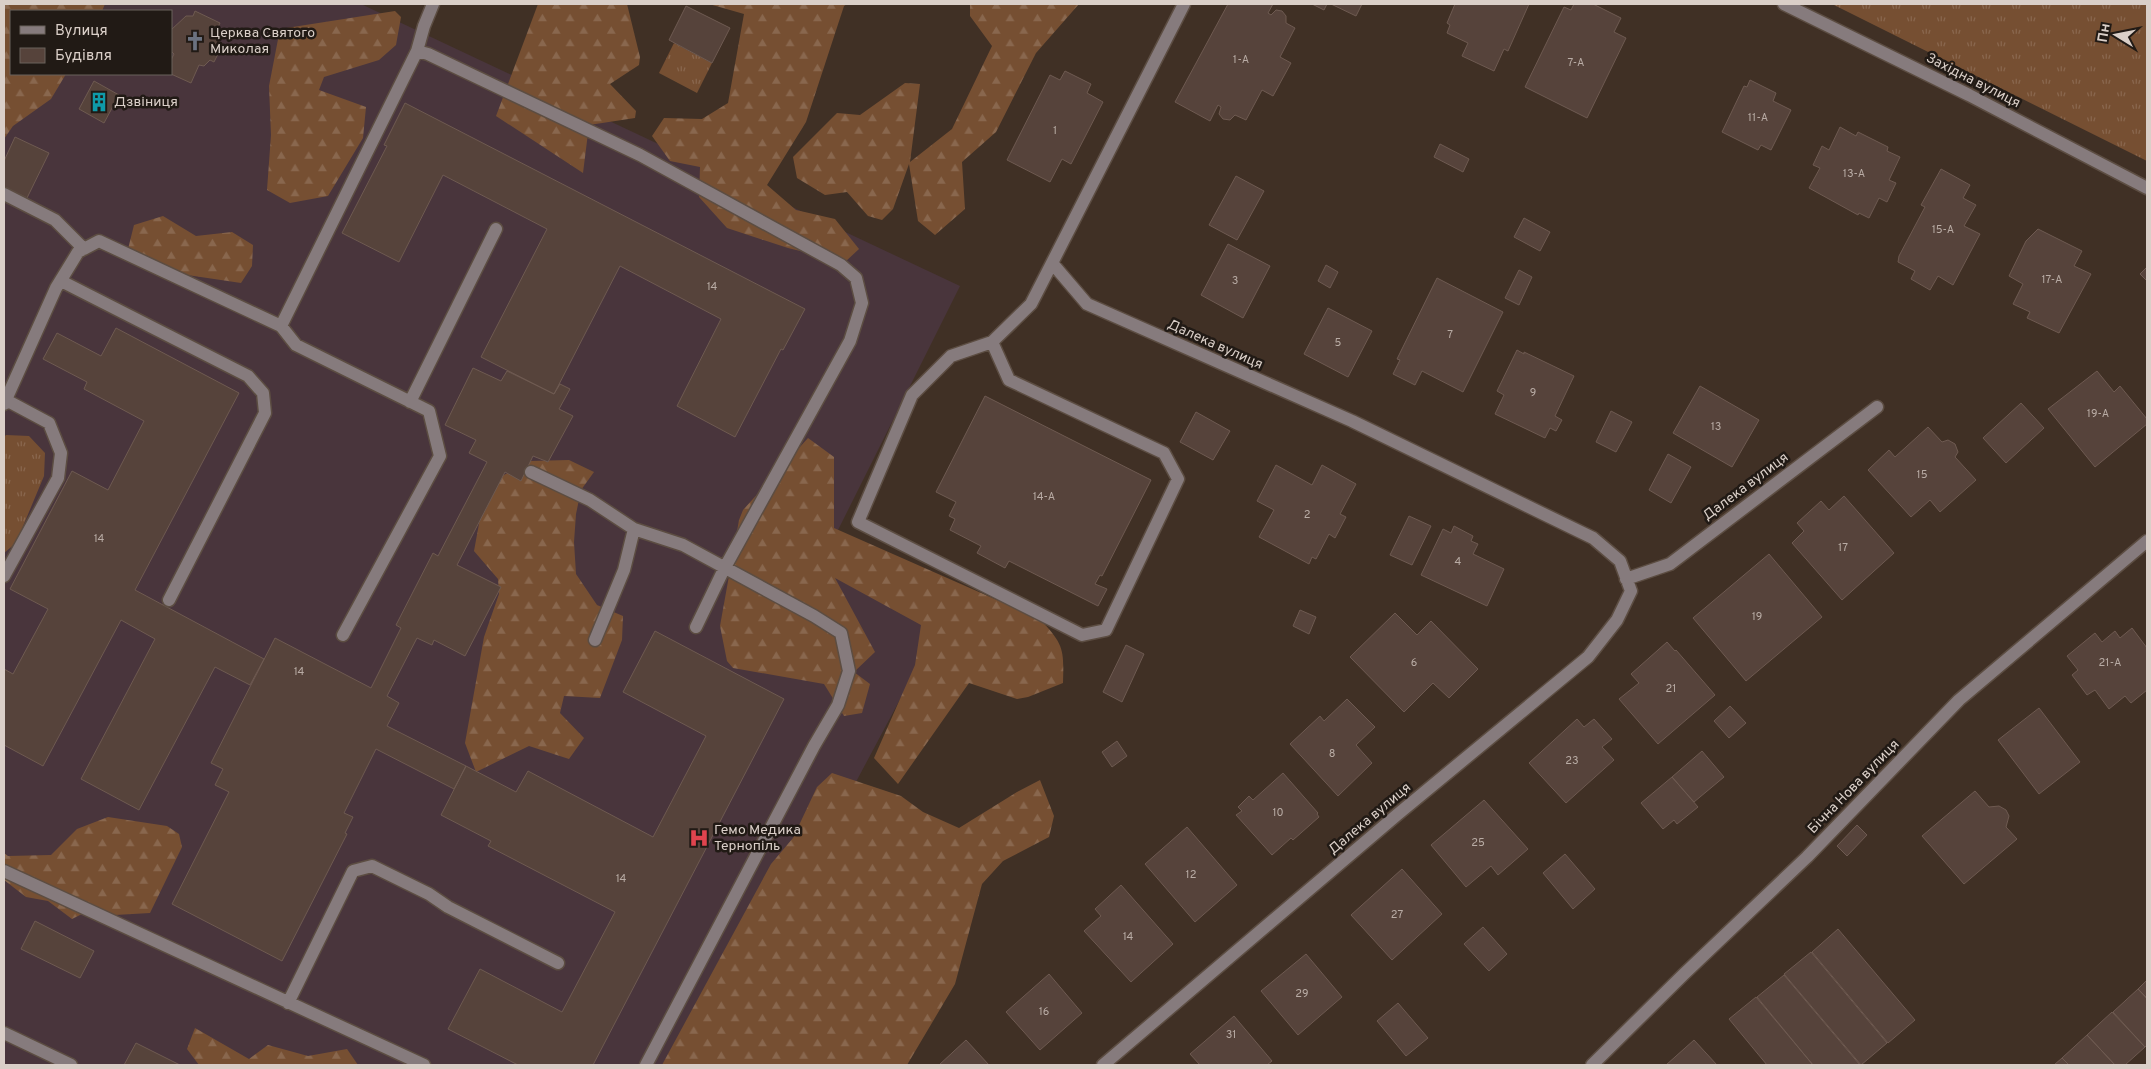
<svg xmlns="http://www.w3.org/2000/svg" width="2151" height="1069" font-family="Overpass,sans-serif">
	<defs>
		<pattern id="grass-tufts" width="24" height="20" patternUnits="userSpaceOnUse" patternTransform="scale(1.25)"><rect width="24" height="20" fill="#764f32"/><path d="M3 7l-1-3M5 7V3M7 7l1-3M15 17l-1-3M17 17v-4M19 17l1-3" fill="none" stroke="#89674e"/></pattern>
		<pattern id="forest-firs" width="22" height="20" patternUnits="userSpaceOnUse" patternTransform="scale(1.25)"><rect width="22" height="20" fill="#764f32"/><path d="M5 1l3.5 6h-7zM16 11l3.5 6h-7z" fill="#89674e"/></pattern>
	</defs>
	<rect width="100%" height="100%" fill="#403025"/>
	<path fill="#49353c" d="M82,4h279l599,282 -131,262 116,67 -240,450h-701v-971l17,-20h150v-63h-96z"/>
	<path fill="url(#grass-tufts)" d="M1832,4h315v157z
		M674,43l38,20 -15,30 -38,-20z
		M6,435l23,1 16,17 -1,23 -28,67 -12,10v-116z"/>
	<path fill="url(#forest-firs)" d="M4,4h101l-3,7h-91v63h55l-15,25 -38,27 -9,13z
		M538,4h89l13,53 -1,8 -29,19 26,27 -1,7 -46,7 -6,48 -87,-57z
		M709,4h138l-3,2 -38,116 -39,63 29,25 39,9 24,30 -14,13 -57,-14 -61,-20 -28,-31 1,-30 -30,-6 -18,-25 12,-18 38,1 26,-16 16,-89z
		M970,4h109l-43,49 -40,79 -34,30 3,47 -30,26 -17,-14 -9,-57 -16,45 -11,11 -14,-4 -21,-24 -22,3 -28,-17 -4,-21 44,-44 23,2 45,-32 15,1 -10,78 42,-33 40,-83 -22,-30z
		M395,11l6,6 -5,28 -17,15 -55,17 -5,13 47,17 -3,31 -35,58 -38,7 -23,-13 4,-55 -2,-49 11,-57z
		M163,216l33,20 36,-4 21,13 -1,21 -11,17 -94,-14 -19,-20 6,-24z
		M808,438l26,19v71l206,91c24,26 24,30 23,64l-35,14 -11,2 -48,-16 -71,101 -24,-26 41,-93 6,-40 -86,-47 40,74 -21,20 16,12 -8,29 -18,3 -20,-32 -91,-16 -6,-7 -7,-35 19,-106 4,-10z
		M569,460l25,12 -13,18 -5,24 -2,28 2,32 21,31 26,11 -1,24 -22,58 -36,-2 -4,17 24,25 -15,21 -40,-13 -53,26 -11,-29 19,-106 15,-43 -1,-15 -24,-28 7,-38 21,-37 28,-15z
		M832,773l69,23 22,16 36,16 58,-36 23,-12 14,36 -5,21 -46,24 -21,23 -27,100 -48,81h-245l109,-201 22,-26 24,-51z
		M108,817l59,9 12,8 3,13 -32,66 -35,2 -23,-6 -20,10 -24,-18 -22,-4 -22,-17v-27l4,3 43,-1 26,-26z
		M195,1028l54,31 19,-14 40,11 39,-7 11,16h-159l-12,-16z"/>
	<path fill="#56433b" stroke="#6e5a51" d="M1228,4h45l-5,9 3,2 5,-5 6,1 4,5v7l9,5 -15,29 11,6 -18,33 -11,-6 -16,30 -11,-5 -5,5 -7,-1 -4,-5 2,-7 -3,-2 -8,16 -35,-19z
		M1312,4h15l-3,6z
		M1331,4h31l-6,12z
		M1455,4h74l-21,47 -4,-2 -10,22 -32,-15 6,-13 -21,-10 3,-8 -3,-2z
		M1574,4h19l28,14 -7,14 12,6 -39,80 -62,-31 39,-80 7,3z
		M686,6l44,22 -18,35 -43,-23z
		M195,11l25,12 -3,6 2,2v21l-5,10 -4,-2 -6,6 -5,-1 -8,18 -20,-9v-14l3,-6 -3,-3v-21l15,-14h7z
		M1065,71l26,13 -4,9 16,9 -32,62 -9,-5 -12,23 -43,-22 43,-85 10,5z
		M1750,80l26,13 -3,8 18,9 -20,40 -10,-5 -3,5 -36,-18 22,-46 3,1z
		M94,81l25,14 -15,28 -25,-14z
		M405,103l400,206 -22,41 -2,-1 -46,88 -58,-31 44,-87 -101,-53 -66,128 -73,-37 66,-128 -104,-54 -44,87 -57,-29 45,-87 -3,-1z
		M1840,127l16,9 2,-4 30,15 -1,4 13,6 -11,23 7,3 -9,19 -8,-4 -10,20 -10,-5 -1,2 -49,-27 11,-20 -7,-3 9,-19 7,4z
		M15,137l34,16 -22,45 -23,-11v-26z
		M1440,144l29,15 -6,13 -29,-15z
		M1941,169l29,16 -7,13 13,7 -12,21 16,8 -27,51 -15,-9 -8,14 -19,-11 4,-8 -17,-9 1,-6 26,-49 -4,-2z
		M1236,176l28,15 -27,49 -28,-15z
		M1524,218l26,14 -10,19 -26,-14z
		M2038,229l44,22 -8,15 17,8 -32,59 -32,-15 3,-6 -17,-8 10,-20 -14,-8 17,-35z
		M1228,244l42,22 -27,52 -42,-23z
		M1326,265l12,7 -8,16 -12,-7z
		M2147,267v14l-7,-7z
		M1519,270l13,7 -13,28 -14,-7z
		M1437,278l66,34 -40,80 -41,-21 -7,14 -22,-11 7,-14 -3,-1z
		M1328,308l44,23 -24,46 -44,-23z
		M116,328l123,65 -104,197 129,69 -14,26 -35,-18 -76,143 -58,-31 74,-140 -34,-19 -78,146 -39,-21v-76l9,5 35,-65 -38,-20 62,-118 36,19 36,-69 -60,-32 3,-7 -44,-23 14,-26 44,23z
		M1517,350l7,4v-2l50,24 -19,40 7,4 -6,11 -6,-3 -5,10 -50,-24 9,-19 -7,-4z
		M473,368l28,13 6,-10 47,23 6,-10 10,5 -11,20 14,7 -25,46 -15,-6 -12,25 -16,-9 -48,93 44,22 -36,69 -31,-16 -2,5 -15,-7 -30,58 12,7 -12,23 79,40 -12,23 -78,-40 -32,64 9,4 -8,16 2,1 -65,127 -110,-57 57,-112 -14,-7 8,-16 -12,-6 64,-125 96,50 30,-60 -5,-3 37,-72 5,3 49,-94 -18,-9 7,-13 -31,-15z
		M2097,371l17,21 6,-6 27,33v5l-52,43 -47,-58z
		M1700,386l59,34 -27,47 -59,-34z
		M985,396l166,84 -49,96 -2,-1 -5,9 12,5 -9,17 -89,-45 -4,7 -28,-15 4,-7 -31,-16 5,-11 -6,-3 7,-14 -20,-10z
		M2021,403l23,25 -38,35 -23,-25z
		M1611,411l21,11 -16,30 -20,-10z
		M1196,412l34,19 -17,29 -33,-18z
		M1928,427l14,15 6,-2 7,4 3,8 -3,5 21,23 -36,32 -10,-12 -19,17 -43,-47 21,-20 6,7z
		M1668,454l23,13 -20,36 -22,-13z
		M1276,465l36,20 10,-20 34,19 -16,30 6,3 -11,21 -6,-4 -13,25 -4,-2 -3,7 -50,-27 15,-27 -17,-9z
		M1844,496l50,57 -52,47 -50,-57 12,-12 -7,-8 24,-22 8,9z
		M1409,516l22,10 -19,39 -22,-10z
		M1454,526l19,10 -2,5 7,3 -5,10 31,15 -17,37 -66,-31 22,-46 8,4z
		M1769,554l53,63 -76,64 -53,-63z
		M1300,610l16,7 -7,17 -16,-8z
		M1395,613l22,22 14,-14 47,48 -29,29 -16,-15 -29,29 -54,-55z
		M2132,628l15,20v42l-16,13 -6,-7 -16,13 -14,-19 -8,5 -15,-20 6,-5 -11,-14 28,-23 7,9 13,-11 5,7z
		M655,631l129,68 -191,366h-75l-70,-36 32,-60 82,43 53,-100 -127,-66 3,-5 -50,-26 25,-49 50,26 12,-21 125,66 53,-101 -83,-44z
		M1667,642l8,9 1,-1 39,45 -57,49 -39,-45 20,-16 -8,-9z
		M1126,645l18,9 -22,48 -19,-10z
		M1347,699l28,28 -19,18 16,18 -34,33 -48,-52 30,-28 4,5z
		M1730,706l16,17 -17,15 -15,-17z
		M2039,708l41,54 -41,32 -41,-54z
		M1577,719l7,8 10,-8 18,20 -10,8 12,13 -48,43 -37,-40z
		M1117,741l10,15 -15,11 -10,-15z
		M1702,751l22,26 -30,25 -22,-25z
		M1283,773l35,40 -1,1 2,3 -26,23 -2,-2 -19,17 -36,-40 6,-4 -4,-4 11,-11 4,4z
		M1672,777l26,30 -21,17 -3,-4 -11,9 -22,-26z
		M1975,791l14,16 10,-1 7,4 3,6 -3,11 11,12 -53,45 -42,-48z
		M1484,800l44,49 -30,26 -7,-9 -25,21 -35,-42z
		M1857,825l10,10 -20,21 -10,-10z
		M1187,827l50,58 -42,37 -50,-58z
		M1565,854l30,35 -22,20 -30,-36z
		M1402,869l40,45 -50,46 -41,-45z
		M1121,885l52,59 -42,38 -47,-51 17,-15 -6,-7z
		M35,921l59,30 -14,27 -59,-29z
		M1483,927l24,27 -18,17 -25,-27z
		M1838,929l77,91 -27,23 -76,-91z
		M1811,952l76,91 -26,22 -77,-91z
		M1306,954l36,43 -44,38 -37,-44z
		M1049,974l33,39 -42,37 -34,-38z
		M1784,975l76,90h-47l-56,-68z
		M2147,980v18l-9,-9z
		M2138,989l9,10v46l-2,2 -32,-35z
		M1756,997l57,68h-46l-38,-46z
		M1398,1003l30,35 -22,18 -29,-35z
		M2112,1012l33,35 -20,18h-10l-28,-30z
		M1234,1016l38,45 -5,4h-67l-10,-11z
		M2087,1035l28,30h-46l-7,-7z
		M966,1040l23,25h-50z
		M1694,1040l23,25h-51z
		M136,1043l44,22h-56z
		M2062,1058l7,7h-15z"/>
	<g fill="none" stroke-linecap="round" stroke-linejoin="round">
		<defs>
			<path id="minor" d="M433,4l-9,22 -7,25 11,3 212,101 201,110 15,13 6,25 -12,38 -126,228 -28,58
				M1784,4l185,91 178,93
				M4,194l51,26 29,29
				M61,281l187,95 15,17 2,20 -96,187
				M281,326l136,-275
				M992,342l-41,14 -39,39 -54,127 224,113 24,-5 72,-151 -14,-26 -155,-73 -17,-38 39,-38 21,-41
				M410,402l86,-173
				M4,404l52,-116 22,-36 21,-11 182,85 15,19 133,66 11,45 -97,179
				M531,472l59,28 44,29 49,16 131,71 27,17 8,38 -11,34 -24,41 -168,319
				M4,576l54,-98 3,-25 -12,-30 -43,-23
				M1626,579l44,-15 207,-157
				M595,640l29,-70 10,-41
				M4,871l420,194
				M288,1003l65,-132 19,-5 57,28 19,13 110,56
				M4,1033l67,32
				M1103,1065l295,-251 190,-157 29,-37 14,-29 -11,-30 -27,-23 -241,-117 -265,-117 -35,-41 132,-259
				M1592,1065l92,-91 123,-117 152,-157 188,-159"/>
		</defs>
		<use href="#minor" stroke="#5c4d42" stroke-width="15"/>
		<use href="#minor" stroke="#867b7d" stroke-width="12"/>
	</g>
	<defs>
		<symbol id="church-bare" viewBox="-9 -9 18 18"><path d="M-1.2-6h2.4v3.5h3.3v2.4h-3.3V6h-2.4V-.1h-3.3v-2.4h3.3Z" fill="#6b7280" stroke="#211a15" stroke-width="2.5" paint-order="stroke"/></symbol>
		<symbol id="building-bare" viewBox="-9 -9 18 18"><path d="M-4-6H4V6H1V3H-1V6H-4ZM-2.5-4.3h1.7v1.8h-1.7ZM.8-4.3h1.7v1.8H.8ZM-2.5-1h1.7V.8h-1.7ZM.8-1h1.7V.8H.8Z" fill="#0f9aa8" stroke="#211a15" stroke-width="2.5" paint-order="stroke"/></symbol>
		<symbol id="hospital-bare" viewBox="-9 -9 18 18"><path d="M-5-5h3v3.5h4V-5h3V5h-3V1.5h-4V5h-3Z" fill="#e0444e" stroke="#211a15" stroke-width="2.5" paint-order="stroke"/></symbol>
	</defs>
	<g fill-rule="evenodd">
		<use href="#church-bare" x="181" y="27" width="28" height="28"/>
		<use href="#building-bare" x="85" y="88" width="28" height="28"/>
		<use href="#hospital-bare" x="685" y="824" width="28" height="28"/>
	</g>
	<g text-anchor="middle" dominant-baseline="central" stroke-width="5" stroke-linejoin="round" paint-order="stroke">
		<g font-size="11" fill="#b9aca5">
			<text x="1241" y="60">1-А</text>
			<text x="1576" y="63">7-А</text>
			<text x="1758" y="118">11-А</text>
			<text x="1055" y="131">1</text>
			<text x="1854" y="174">13-А</text>
			<text x="1943" y="230">15-А</text>
			<text x="2052" y="280">17-А</text>
			<text x="1235" y="281">3</text>
			<text x="712" y="287">14</text>
			<text x="1450" y="335">7</text>
			<text x="1338" y="343">5</text>
			<text x="1533" y="393">9</text>
			<text x="2098" y="414">19-А</text>
			<text x="1716" y="427">13</text>
			<text x="1922" y="475">15</text>
			<text x="1044" y="497">14-А</text>
			<text x="1307" y="515">2</text>
			<text x="99" y="539">14</text>
			<text x="1843" y="548">17</text>
			<text x="1458" y="562">4</text>
			<text x="1757" y="617">19</text>
			<text x="1414" y="663">6</text>
			<text x="2110" y="663">21-А</text>
			<text x="299" y="672">14</text>
			<text x="1671" y="689">21</text>
			<text x="1332" y="754">8</text>
			<text x="1572" y="761">23</text>
			<text x="1278" y="813">10</text>
			<text x="1478" y="843">25</text>
			<text x="1191" y="875">12</text>
			<text x="621" y="879">14</text>
			<text x="1397" y="915">27</text>
			<text x="1128" y="937">14</text>
			<text x="1302" y="994">29</text>
			<text x="1044" y="1012">16</text>
			<text x="1231" y="1035">31</text>
		</g>
		<g font-size="14" fill="#dacfc8" stroke="#211a15" text-anchor="start">
			<text x="210" y="33">Церква Святого<tspan x="210" dy="16">Миколая</tspan></text>
			<text x="114" y="102">Дзвіниця</text>
			<text x="714" y="830">Гемо Медика<tspan x="714" dy="16">Тернопіль</tspan></text>
		</g>
		<g font-size="14" fill="#dacfc8" stroke="#211a15">
			<text transform="translate(1973 81) rotate(27)">Західна вулиця</text>
			<text transform="translate(1215 345) rotate(24)">Далека вулиця</text>
			<text transform="translate(1746 487) rotate(-37)">Далека вулиця</text>
			<text transform="translate(1854 787) rotate(-46)">Бічна Нова вулиця</text>
			<text transform="translate(1370 819) rotate(-40)">Далека вулиця</text>
		</g>
	</g>
	<rect width="2151" height="1069" fill="none" stroke="#dacfc8" stroke-width="10"/>
	<rect x="10" y="10" width="162" height="65" fill="#211a15" stroke="#6b625d"/>
	<rect x="20" y="26" width="25" height="8" fill="#867b7d" stroke="#6b625d"/>
	<text x="55" y="35" font-size="15" fill="#dacfc8">Вулиця</text>
	<rect x="20" y="48" width="25" height="15" fill="#56433b" stroke="#6b625d"/>
	<text x="55" y="60" font-size="15" fill="#dacfc8">Будівля</text>
	<g transform="translate(2116 35) rotate(280)" stroke="#211a15" stroke-width="4" paint-order="stroke">
	<path d="M0-4L9 19L0 12L-9 19Z" fill="#dacfc8"/>
	<text y="-8" font-size="14" font-weight="bold" text-anchor="middle" fill="#dacfc8">Пн</text>
	</g>
</svg>
